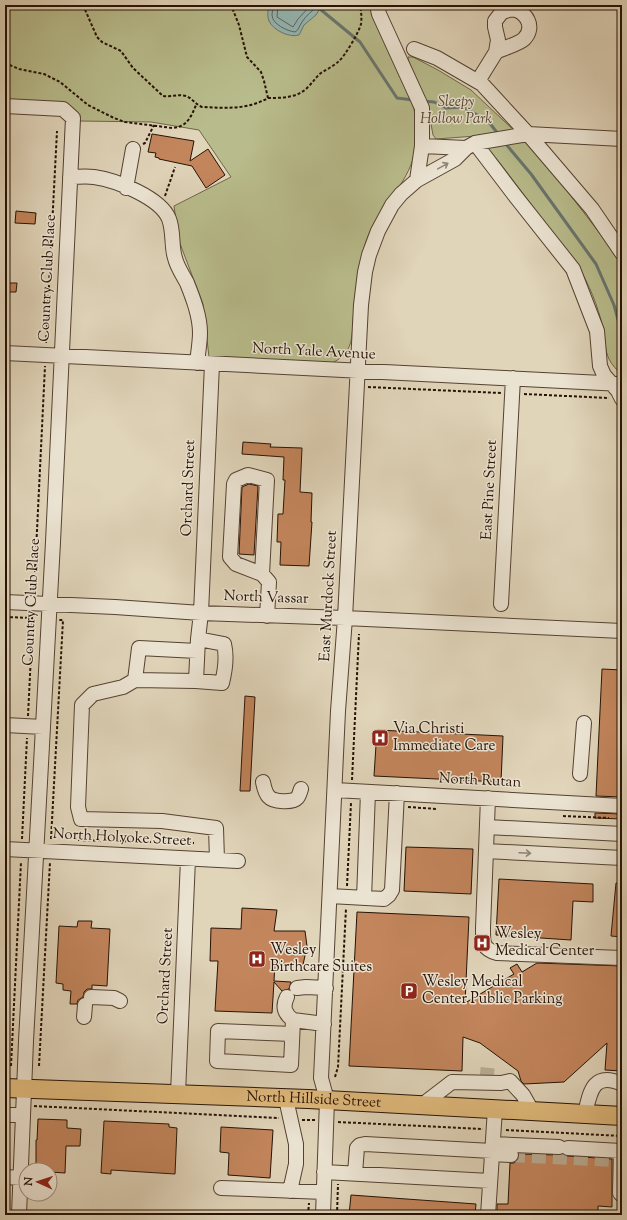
<svg xmlns="http://www.w3.org/2000/svg" width="627" height="1220" font-family="'Sorts Mill Goudy',serif">
	<rect width="100%" height="100%" fill="#e0d4b9"/>
	<filter id="stains"><feTurbulence type="fractalNoise" baseFrequency=".005" numOctaves="4"/><feColorMatrix values="0 0 0 0 .2 0 0 0 0 .09 0 0 0 0 .02 0 0 0 .5 -.17"/></filter>
	<radialGradient id="worn" r=".72"><stop offset=".6" stop-color="#630" stop-opacity="0"/><stop offset="1" stop-color="#630" stop-opacity=".3"/></radialGradient>
	<path fill="#b8bb8b" stroke="#6f6648" d="M5,5h367l42,104c7,45 -2,60 -27,96 -5,8 -13,17 -17,26 -11,25 -13,53 -16,80 -3,24 2,43 -25,53l-120,-7 -6,-53 -24,-63 -5,-35 57,-29 -32,-47 -48,-8 -72,-1 -74,-20z
		M408,57h5l25,13 33,20 66,62 85,110v114c-4,-6 -10,-10 -13,-17 -5,-10 -3,-21 -6,-31 -5,-22 -14,-44 -26,-64l-78,-102 -23,-26 -40,3 -3,-4 -6,-33 -18,-40z"/>
	<path fill="#94b7b4" stroke="#68756e" d="M269,5h53l-6,10 -12,10 -5,10c-10,3 -26,-5 -30,-14 -2,-6 -1,-11 0,-16z"/>
	<g fill="none" stroke-linecap="round" stroke-linejoin="round">
		<path stroke="#5d645c" stroke-width="1" d="M273,5c0,3 -1,7 -1,10 0,9 15,16 23,17 4,-2 4,-6 7,-10 4,-7 11,-11 16,-17
			M278,5l-1,12 16,10 5,-8 13,-14"/>
		<path stroke="#68756e" stroke-width="3" d="M320,9l40,33 37,56 16,2
			M423,101l11,1 12,6 17,-1 25,14 11,14
			M505,143l26,31 65,90 18,41 8,29"/>
	</g>
	<path fill="#c3855c" stroke="#261205" d="M152,134l42,7 -4,20 18,-12 17,26 -19,13 -14,-22 -33,-7v-1l-4,-1 1,-4 -8,-1z
		M16,211l20,2 -1,11 -20,-1z
		M8,283h9l-1,9h-9z
		M243,442l28,2 -1,3 32,1 -2,44 12,1 -1,29h1l-3,44 -29,-1 1,-23h-4l1,-28h5l2,-34h-2l1,-23 -42,-3z
		M249,484l9,2 -4,69 -15,-1 3,-67z
		M602,669l20,1v127l-26,-1z
		M245,696l10,1 -5,94h-10z
		M377,730l126,6 -2,46 -127,-6z
		M595,813l27,1v5l-27,-1z
		M406,847l67,2 -2,45 -67,-3z
		M499,879l94,5v18l-20,-1 -2,39 -75,-5z
		M616,883h6v54l-11,-1z
		M242,908l35,2 -3,21h31l2,15 -4,19 -28,-2 -1,18 17,1 -2,7 -7,2 -8,-9 -2,31 -57,-2 3,-50h-8l1,-33 30,1z
		M357,912l112,5 -4,86 49,-29 -4,-6 7,-4 5,8 15,-9 85,3v105l-17,-1 2,-27 -43,39 -40,2 -3,-3 -3,-10 -38,-28 -17,-6 -1,34 -113,-5z
		M78,921h14l-1,7 19,1 -3,57 -15,-1v4h-5l-3,3 -1,5 -5,3 -1,4h-7l1,-13 -8,-1v-6l-7,-1 3,-57 18,1z
		M38,1119l29,1v8l14,1 -1,17h-14l-1,27 -15,-1v-2h-14v-30h1z
		M104,1121l65,3v3l8,1 -2,46 -64,-4v4l-10,-1z
		M221,1127l52,3 -3,48 -42,-3 1,-22 -9,-1z
		M519,1154l40,1h4l5,1 44,3v48l-14,-1v9h-101v-11h11l2,-41h4l4,-3z
		M351,1195l125,9 -1,11h-126z"/>
	<g fill="none" stroke-linecap="round" stroke-linejoin="round">
		<path stroke="#bbad95" stroke-width="14" stroke-dasharray="14 7" stroke-linecap="butt" d="M480,1074l18,2
			M511,1155l105,5"/>
		<defs>
			<path id="minor" d="M512,9c14,2 24,18 12,30 -5,5 -21,9 -28,13l2,-12 -3,-13v-6l7,-9z
				M414,49l23,9 45,26 46,50 64,75 30,44
				M478,81l18,-29
				M5,106l58,3 10,9 -20,424 -27,499 -7,174
				M475,143l41,54 57,72 24,62 3,35 4,9 14,16 4,8
				M422,146l44,2 9,-5 53,-9 94,5
				M70,177c8,0 16,-1 24,0 22,3 67,21 75,42 5,13 2,27 6,39 2,9 8,17 12,25 6,15 13,33 13,50 0,9 -2,20 -3,30
				M417,180l38,-21 11,-11
				M126,188l7,-39
				M5,353l617,31
				M212,364l-11,249 -3,26 -2,42 -61,-1 -12,7 -30,7 -11,11 -4,102 3,12 81,2 54,7 1,32
				M262,574l-26,-10 -6,-7 4,-73 2,-4 12,-5 19,5 -5,94 7,8 -2,34
				M5,602l110,5 86,6 144,5 277,13
				M501,604l12,-226
				M135,680l4,-32 58,3
				M196,681l26,2c3,-12 5,-27 2,-39l-26,-5
				M5,725l38,2
				M580,774l4,-51
				M263,782c1,5 2,11 6,15 4,5 24,6 28,1 2,-2 3,-6 4,-9
				M335,790l287,16
				M488,798l-5,130c0,14 -1,21 14,25l124,5
				M487,827l135,7
				M5,849l233,12
				M486,851l136,7
				M330,896l54,3 5,-4 3,-5 5,-97
				M364,898l4,-106
				M297,988l9,-1 20,1
				M91,997l23,1 6,3
				M287,997c-5,10 -2,17 6,23
				M84,1017l1,-12
				M292,1034l-74,-3 -1,30 74,4 2,-45 31,4
				M178,1094l10,-235
				M286,1099l10,45v20l-6,27
				M422,1105l30,-23 49,1 9,-2 13,14 9,16
				M585,1114c5,-22 8,-43 37,-30
				M5,1115h18
				M493,1144l66,3
				M568,1148l53,3 -1,42 2,2
				M492,1154l19,1
				M324,1172l166,9
				M355,1173l2,-25 3,-3 5,-1 127,7
				M5,1177l16,1
				M221,1188l103,4
				M323,1215l4,-115 -6,-22 17,-367 7,-93 16,-313 4,-33 4,-17 9,-24 14,-26 9,-11 16,-14 5,-34v-38l-43,-94 -2,-9
				M488,1215l7,-106"/>
			<g id="major">
				<path id="s1" d="M5,1088l303,11 314,17"/>
			</g>
		</defs>
		<use href="#minor" stroke="#544232" stroke-width="16"/>
		<use href="#major" stroke="#261205" stroke-width="20"/>
		<path stroke="#261205" stroke-width="2" stroke-dasharray="3 2" stroke-linecap="butt" d="M83,5l14,32 5,5 19,9 12,17 30,28c8,1 16,-2 23,0 6,2 9,8 16,11 23,1 45,3 66,-9l-4,-17 -3,-9 -14,-15 -8,-32 -8,-20
			M5,63l14,6 25,5 16,8 28,23 26,13 11,4 47,6c15,-1 19,-11 24,-23
			M268,98c14,0 30,0 40,-11 5,-5 8,-10 13,-14 6,-4 13,-7 18,-12 6,-5 20,-29 22,-37 1,-7 0,-13 -1,-19
			M143,144l2,-1 9,-18
			M165,196l10,-29
			M46,343l11,-212
			M368,387l133,6
			M524,394l85,4
			M34,592l11,-226
			M5,617l28,1
			M28,716l5,-102
			M352,780l7,-146
			M408,807l29,2
			M563,816l46,2
			M22,839l5,-101
			M51,839l12,-219h-4
			M78,840l116,3
			M347,886l4,-83
			M11,1066l10,-204
			M39,1066l11,-204
			M335,1077l3,-10 8,-159
			M34,1106l245,12
			M302,1120h13
			M338,1122l145,7
			M506,1130l116,6
			M308,1215l1,-12
			M337,1215l1,-31"/>
		<use href="#minor" stroke="#ebe3d2" stroke-width="14"/>
		<use href="#major" stroke="#e0ba7c" stroke-width="18"/>
	</g>
	<defs><path id="oneway-shaft" d="M-6 0H5M1.5-3L5.5 0L1.5 3" fill="none" stroke-width="1.6" stroke-linecap="round" stroke-linejoin="round"/></defs>
	<g stroke="#928576">
		<use href="#oneway-shaft" transform="translate(443 166) rotate(-29)"/>
		<use href="#oneway-shaft" transform="translate(525 853) rotate(3)"/>
	</g>
	<defs>
		<symbol id="hospital-square" viewBox="-11 -11 22 22"><rect x="-9" y="-9" width="18" height="18" rx="4" fill="#8f2418" stroke="#ebe3d2"/><path d="M-5-5h3v3.5h4V-5h3V5h-3V1.5h-4V5h-3Z" fill="#fff"/></symbol>
		<symbol id="parking-square" viewBox="-11 -11 22 22"><rect x="-9" y="-9" width="18" height="18" rx="4" fill="#8f2418" stroke="#ebe3d2"/><path d="M-3.5-5.5H1a3.5 3.5 0 0 1 0 7H-1V5.5H-3.5ZM-1-3.4V-.6H.8a1.4 1.4 0 0 0 0-2.8Z" fill="#fff"/></symbol>
	</defs>
	<g fill-rule="evenodd">
		<use href="#hospital-square" x="370" y="728" width="20" height="20"/>
		<use href="#hospital-square" x="472" y="933" width="20" height="20"/>
		<use href="#hospital-square" x="247" y="949" width="20" height="20"/>
		<use href="#parking-square" x="399" y="981" width="20" height="20"/>
	</g>
	<g text-anchor="middle" dominant-baseline="central" stroke-width="3" stroke-linejoin="round" paint-order="stroke">
		<g font-size="15" font-style="italic" fill="#52452d" stroke="#ebe3d2">
			<text x="456" y="102">Sleepy<tspan x="456" dy="17">Hollow Park</tspan></text>
		</g>
		<g font-size="15" fill="#261205" stroke="#ebe3d2">
			<text transform="translate(48 278) rotate(-87)">Country Club Place</text>
			<text transform="translate(314 352) rotate(3)">North Yale Avenue</text>
			<text transform="translate(189 488) rotate(-88)">Orchard Street</text>
			<text transform="translate(490 490) rotate(-87)">East Pine Street</text>
			<text transform="translate(329 596) rotate(-87)">East Murdock Street</text>
			<text transform="translate(266 598) rotate(2)">North Vassar</text>
			<text transform="translate(32 602) rotate(-87)">Country Club Place</text>
			<text transform="translate(480 781) rotate(3)">North Rutan</text>
			<text transform="translate(122 838) rotate(3)">North Holyoke Street</text>
			<text transform="translate(166 976) rotate(-87)">Orchard Street</text>
			<text stroke="none"><textPath href="#s1" startOffset="309">North Hillside Street</textPath></text>
		</g>
		<g font-size="15" fill="#261205" stroke="#ebe3d2" text-anchor="start">
			<text x="393" y="729">Via Christi<tspan x="393" dy="17">Immediate Care</tspan></text>
			<text x="495" y="934">Wesley<tspan x="495" dy="17">Medical Center</tspan></text>
			<text x="270" y="950">Wesley<tspan x="270" dy="17">Birthcare Suites</tspan></text>
			<text x="422" y="982">Wesley Medical<tspan x="422" dy="17">Center Public Parking</tspan></text>
		</g>
	</g>
	<rect width="627" height="1220" fill="none" stroke="#e0d4b9" stroke-width="20"/>
	<rect x="6" y="6" width="615" height="1208" fill="none" stroke="#261205" stroke-width="2"/>
	<rect x="10" y="10" width="607" height="1200" fill="none" stroke="#261205"/>
	<g transform="translate(38 1182) rotate(273)"><circle r="19" fill="#ebe3d2" stroke="#9c8f80"/>
	<path d="M0-3L7 15L0 10L-7 15Z" fill="#8f2418"/>
	<text y="-6" font-size="11" font-weight="bold" text-anchor="middle" fill="#261205">N</text>
	</g>
	<rect width="100%" height="100%" filter="url(#stains)"/>
	<rect width="100%" height="100%" fill="url(#worn)"/>
</svg>
